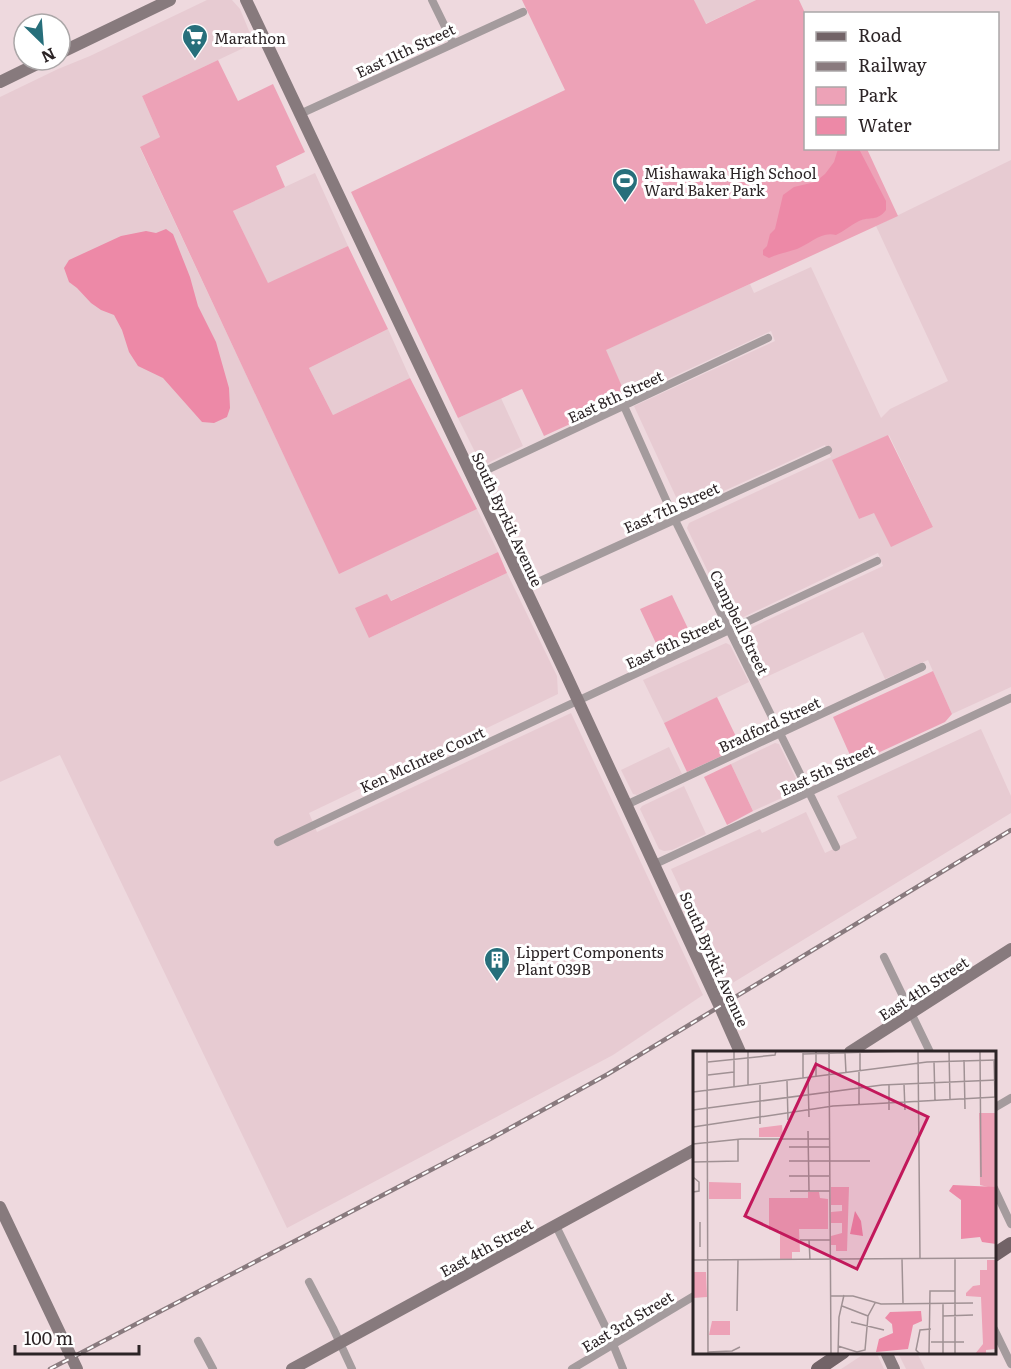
<svg xmlns="http://www.w3.org/2000/svg" width="1011" height="1369" font-family="Literata,serif">
	<rect width="100%" height="100%" fill="#eed9de"/>
	<path fill="#e7cbd2" fill-rule="evenodd" d="M207,0h25l8,9 14,34 -112,53 18,41 -20,11 199,425 138,-64 21,43 -108,49 -4,-7 -17,44 138,-65 50,103 1,18 -249,119 8,19 254,-119 132,282 -90,60 -326,173 -227,-473 -60,27v-685l58,-28 32,-13z
		M694,0h62l-51,24z
		M1011,160v527l-59,27 -24,-54 -43,19 -22,-47 -103,48 -20,-42 1,-3 3,-4 139,-65 -5,-13 -143,68 -5,-3 -43,-90 2,-5 142,-66 -6,-12 -143,65 -48,-104 141,-65 -4,-10 -144,67 -22,-48 145,-66 4,9 57,-26 70,151 9,-9 58,-28 -72,-155zM889,435l44,92 -42,19 -17,-34 -15,7 -26,-59z
		M315,173l33,73 -80,38 -35,-73z
		M388,329l22,49 -77,37 -24,-47z
		M501,398l22,48 -41,20 -24,-48z
		M726,643l4,2 19,37 -85,41 -21,-43z
		M981,729l30,67v17l-285,174 -55,-118 89,-40 2,4 44,-21 19,41 32,-15 -20,-42z
		M775,743l4,1 21,43 -1,3 -46,21 -22,-47z
		M669,747l13,27 -45,21 -4,-1 -12,-24z
		M684,786l22,48 -34,16 -8,1 -5,-2 -19,-40 2,-3z
		M867,1352l7,1 3,1 7,15h-43z
		M898,1353h19l8,16h-19z"/>
	<path fill="#eda2b7" d="M522,0h172l12,24 50,-24h43l7,15v133l61,1 31,67 -292,134 21,48 -83,38 -22,-47 -64,29 -107,-226 214,-102z
		M218,60l20,41 35,-17 32,68 -29,14 9,21 -52,24 35,72 80,-37 40,83 -79,39 24,47 77,-37 67,131 -138,65 -199,-427 20,-10 -18,-41z
		M888,435l45,92 -42,20 -17,-34 -15,6 -27,-59z
		M498,552l9,21 -138,65 -14,-30 32,-14 4,7z
		M672,595l21,44 -32,15 -21,-45z
		M933,671l19,43 -7,8 -91,42 -21,-47z
		M717,697l24,50 -54,25 -23,-49z
		M731,764l22,47 -26,14 -23,-48z"/>
	<path fill="#ed89a7" d="M838,149h21l27,52v9c-9,12 -16,6 -27,11 -8,4 -15,10 -23,14 -15,-4 -26,9 -39,14 -10,3 -19,5 -28,9l-6,-3v-5l4,-4 3,-12 5,-5 8,-34 11,-8 21,-5 10,-8 9,-12z
		M166,229l7,5 17,43 8,29 18,36 13,46 1,20 -3,9 -13,6 -12,-1 -39,-44 -25,-12 -9,-14 -7,-22 -8,-15 -13,-5 -10,-7 -14,-15 -8,-6 -5,-14 5,-8 52,-24 25,-5 10,2z"/>
	<g fill="none" stroke-linecap="round" stroke-linejoin="round">
		<path stroke="#a49b9d" stroke-width="8" d="M432,0l21,43
			M300,114l223,-102
			M624,406l51,114 161,327
			M472,477l296,-139
			M525,588l303,-138
			M626,805l296,-138
			M278,842l160,-76 439,-205
			M655,864l356,-166
			M884,957l46,95
			M994,1108l17,-10
			M994,1188l17,36
			M556,1226l52,106 15,37
			M309,1282l24,46 19,41
			M994,1329l17,35
			M198,1341l15,28
			M572,1369l122,-73"/>
		<path stroke="#877a7d" stroke-width="12" d="M246,0l317,668 157,339 20,45
			M60,53l110,-53
			M0,82l45,-22
			M850,1052l161,-103
			M0,1207l77,162
			M886,1352l8,17
			M292,1369l402,-219"/>
		<path stroke="#726367" stroke-width="14" d="M994,1255l17,-11
			M818,1369l25,-17"/>
		<defs>
			<path id="rail" d="M50,1369l442,-231 116,-64 403,-244"/>
		</defs>
		<use href="#rail" stroke="#897a7e" stroke-width="4.5"/>
		<use href="#rail" stroke="#fff" stroke-width="2" stroke-dasharray="7" stroke-linecap="butt"/>
	</g>
	<defs>
		<symbol id="supermarket-pin" viewBox="-11 -11 22 30"><path d="M0 17L-7.5 6A9.5 9.5 0 1 1 7.5 6Z" fill="#276f7b" stroke="#fff"/><path d="M-6-5.5h2.5l.6 2H6L4.5 2H-2.5L-4.4-4H-6ZM-1.5 3.2a1.3 1.3 0 1 0 .1 0ZM3 3.2a1.3 1.3 0 1 0 .1 0Z" fill="#fff"/></symbol>
		<symbol id="stadium-pin" viewBox="-11 -11 22 30"><path d="M0 17L-7.5 6A9.5 9.5 0 1 1 7.5 6Z" fill="#276f7b" stroke="#fff"/><path d="M0-5a6.5 5 0 1 0 0 10a6.5 5 0 1 0 0-10ZM-3.5-1.8h7v3.6h-7Z" fill="#fff"/></symbol>
		<symbol id="building-pin" viewBox="-11 -11 22 30"><path d="M0 17L-7.5 6A9.5 9.5 0 1 1 7.5 6Z" fill="#276f7b" stroke="#fff"/><path d="M-4-6H4V6H1V3H-1V6H-4ZM-2.5-4.3h1.7v1.8h-1.7ZM.8-4.3h1.7v1.8H.8ZM-2.5-1h1.7V.8h-1.7ZM.8-1h1.7V.8H.8Z" fill="#fff"/></symbol>
	</defs>
	<g fill-rule="evenodd">
		<use href="#supermarket-pin" x="180" y="22" width="30" height="40"/>
		<use href="#stadium-pin" x="610" y="166" width="30" height="40"/>
		<use href="#building-pin" x="482" y="945" width="30" height="40"/>
	</g>
	<g text-anchor="middle" dominant-baseline="central" stroke-width="6" stroke-linejoin="round" paint-order="stroke">
		<g font-size="15" fill="#2c2426" stroke="#fff" text-anchor="start">
			<text x="214" y="37">Marathon</text>
			<text x="644" y="172">Mishawaka High School<tspan x="644" dy="17">Ward Baker Park</tspan></text>
			<text x="516" y="951">Lippert Components<tspan x="516" dy="17">Plant 039B</tspan></text>
		</g>
		<g font-size="15" fill="#2c2426" stroke="#fff">
			<text transform="translate(405 50) rotate(-25)">East 11th Street</text>
			<text transform="translate(615 396) rotate(-25)">East 8th Street</text>
			<text transform="translate(671 507) rotate(-24)">East 7th Street</text>
			<text transform="translate(508 519) rotate(65)">South Byrkit Avenue</text>
			<text transform="translate(740 622) rotate(64)">Campbell Street</text>
			<text transform="translate(673 642) rotate(-25)">East 6th Street</text>
			<text transform="translate(769 724) rotate(-25)">Bradford Street</text>
			<text transform="translate(422 759) rotate(-25)">Ken McIntee Court</text>
			<text transform="translate(827 769) rotate(-25)">East 5th Street</text>
			<text transform="translate(715 959) rotate(66)">South Byrkit Avenue</text>
			<text transform="translate(923 988) rotate(-33)">East 4th Street</text>
			<text transform="translate(486 1247) rotate(-29)">East 4th Street</text>
			<text transform="translate(627 1321) rotate(-31)">East 3rd Street</text>
		</g>
	</g>
	<g transform="translate(693 1051)">
		<rect width="303" height="303" fill="#eed9de"/>
		<path d="M286,62h17v74l-4,1 -12,-3zM89,74l1,12h-24v-9zM16,131l32,1v16h-32zM138,136h18l-2,64h-11v-6h-5v-9l11,-3v-10h-11v-11l11,-1v-6h-11zM115,141h11l1,6 8,1v30h-29l1,23h-8v7h-12v-29h-11v-32h39zM294,209h9v89l-10,1v4h8h-19l8,-10 -2,-47 -15,-1v-3l7,-7 7,-1v-15h7zM1,221h12l1,25 -14,1zM19,270h18v14h-21z" fill="#eda2b7"/>
		<path d="M260,134l43,2v57l-14,-2 -2,-5 -19,2v-39l-12,-9zM162,160l6,10 2,15 -13,-2zM197,261l31,-1 1,10 -9,4 -5,24 -32,3 3,-13 14,-6 -1,-9 -7,-6z" fill="#ed89a7"/>
		<path fill="none" stroke="#a09194" stroke-width="1.5" d="M14,0l1,303M41,0v36M55,0v34M136,0l2,303M167,0v20M225,0l2,208M256,0l1,48M287,0l1,126M123,1v25M110,2v25M152,2l1,20M110,3l102,-3M271,9l1,49M301,9l1,37M15,11l67,-7 1,-4M241,11l1,38M166,21v32M15,24l26,-3M115,27l1,39M94,30l1,39M211,33l1,26M67,34v39M196,34v25M0,41l234,-30 69,-2M0,59l189,-25 114,-5M0,76l140,-21 163,-9M115,80l1,60M0,93l48,-5h88M96,96h40M96,110h81M0,111l45,-1v-22M96,125h40M0,126l6,5v9l-6,1M97,140h40M7,171v25M107,189h30M116,189l1,20M209,208l1,44M0,209l303,-2M137,245h23l28,8 92,-1M250,252v51M149,255l26,10M44,260l1,-51M250,265l30,-1M158,271l33,8M238,291h33M145,295l19,6 8,-2 3,-34 7,-13M15,301l24,-1 8,-4M145,303l1,-37 5,-22M227,303l-4,-4 4,-20 11,-1M236,303l1,-63h25M262,303v-95"/>
		<path fill="#c2185b" fill-opacity="0.15" stroke="#c2185b" stroke-width="3" d="M123,13l112,53 -71,152 -112,-53z"/>
		<rect width="303" height="303" fill="none" stroke="#2c2426" stroke-width="3"/>
	</g>
	<rect x="804" y="12" width="195" height="138" fill="#ffffff" stroke="#aba7a8" stroke-width="1.5"/>
	<rect x="816" y="32" width="30" height="9" fill="#726367" stroke="#aba7a8" stroke-width="1.5"/>
	<text x="858" y="42" font-size="18" fill="#2c2426">Road</text>
	<rect x="816" y="62" width="30" height="9" fill="#897a7e" stroke="#aba7a8" stroke-width="1.5"/>
	<text x="858" y="72" font-size="18" fill="#2c2426">Railway</text>
	<rect x="816" y="87" width="30" height="18" fill="#eda2b7" stroke="#aba7a8" stroke-width="1.5"/>
	<text x="858" y="102" font-size="18" fill="#2c2426">Park</text>
	<rect x="816" y="117" width="30" height="18" fill="#ed89a7" stroke="#aba7a8" stroke-width="1.5"/>
	<text x="858" y="132" font-size="18" fill="#2c2426">Water</text>
	<g transform="translate(42 42) rotate(155)"><circle r="28" fill="#ffffff" stroke="#aba7a8" stroke-width="1.5"/>
	<path d="M0-4.5L10 22L0 15L-10 22Z" fill="#276f7b"/>
	<text y="-9" font-size="16" font-weight="bold" text-anchor="middle" fill="#2c2426">N</text>
	</g>
	<path d="M15 1345v9h124v-9" fill="none" stroke="#2c2426" stroke-width="3"/>
	<text x="24" y="1345" font-size="18" fill="#2c2426" stroke="#ffffff" stroke-width="4.5" paint-order="stroke">100 m</text>
</svg>
